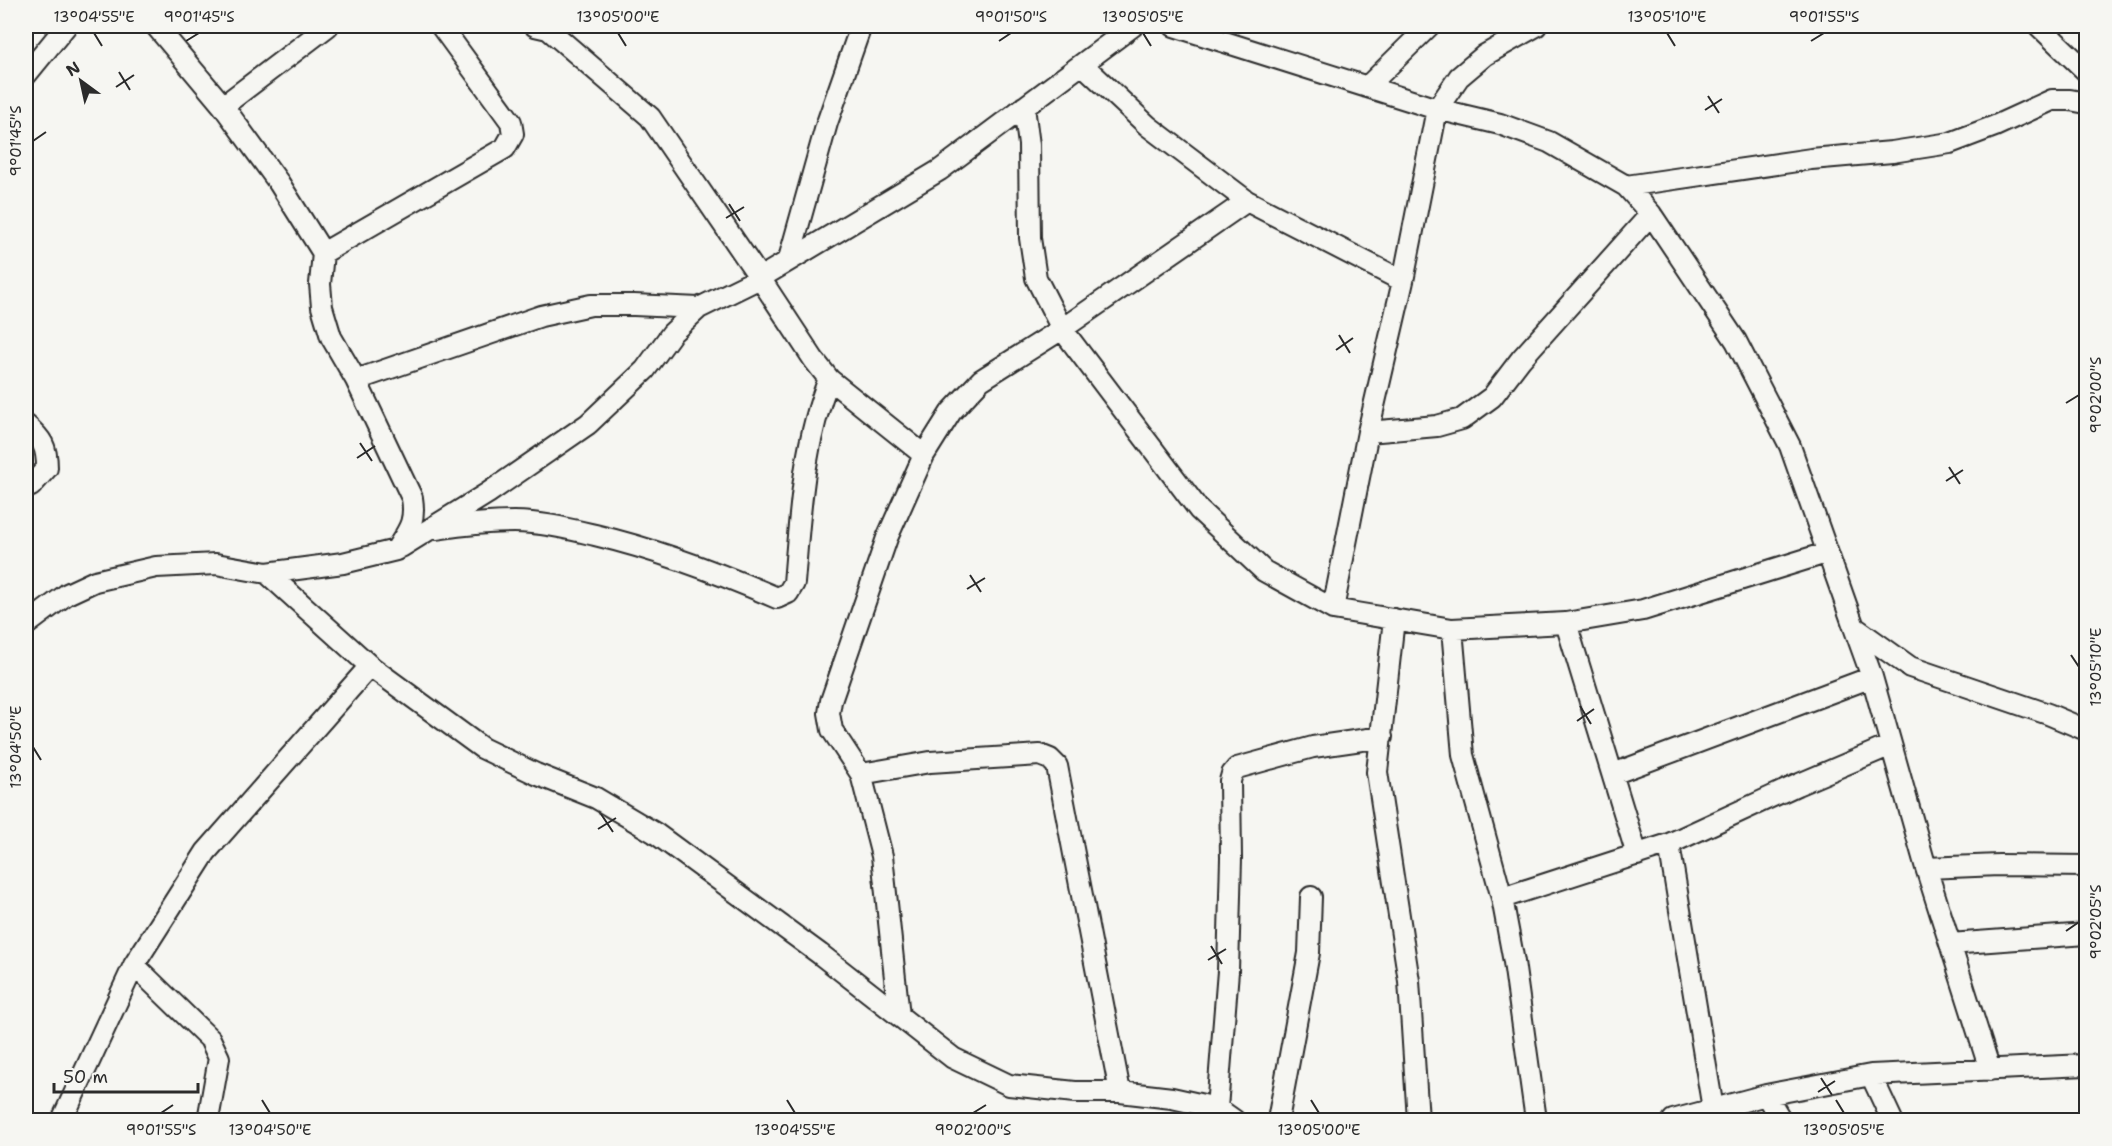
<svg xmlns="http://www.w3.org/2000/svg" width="2112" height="1146" font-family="'Shantell Sans',sans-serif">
	<rect width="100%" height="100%" fill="#f6f6f2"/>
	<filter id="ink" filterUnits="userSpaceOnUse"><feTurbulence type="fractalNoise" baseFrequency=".0167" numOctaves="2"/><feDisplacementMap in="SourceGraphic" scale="12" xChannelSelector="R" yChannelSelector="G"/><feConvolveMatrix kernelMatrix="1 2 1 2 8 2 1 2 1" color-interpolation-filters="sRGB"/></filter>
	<g filter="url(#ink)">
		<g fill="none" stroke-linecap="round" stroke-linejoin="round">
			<defs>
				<path id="minor" d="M535,26l13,3 102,88 110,161 180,-108 193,-144
					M1174,26l263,83 63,15 49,18 77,44 25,28 85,127 54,105 64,181 56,40 138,47 38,16
					M2039,26l47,45
					M1082,64l66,62 99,75 156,80
					M26,75l40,-49
					M1367,87l62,-61
					M223,106l105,-80
					M1024,107l5,38 1,93 6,40 26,51 137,181 65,61 69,38 119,20 114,-6 77,-13 183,-57
					M1626,186l185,-27 81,-7 58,-9 45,-17 57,-26h18l16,3
					M323,253l182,-105 8,-14 -2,-12 -70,-96
					M789,259l38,-136 34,-97
					M356,380l185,-64 50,-11h43l65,3
					M26,425c16,14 21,21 21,43l-16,18 -5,2
					M1368,432l69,-6 25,-7 30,-22 29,-38 130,-145
					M436,529c26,-4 52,-7 78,-7 27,0 55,7 81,13 63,15 122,37 182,63l11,-5 6,-10c6,-69 9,-139 35,-204
					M401,547l87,-54 100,-69 57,-54 27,-37 27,-25 61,-30 54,82 15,19 95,76
					M267,573l103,93 112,82 54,26 60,24 59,35 165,121 133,104 56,27 66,7h45l52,6 45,10 17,12
					M1333,609l35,-177 35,-151 34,-172 22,-32 26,-22 51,-29
					M1394,619l-17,153 32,209 9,139
					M1566,623l71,232
					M26,625l41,-31 28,-13 61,-14 60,-3 51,9 76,-10 53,-13c12,-20 20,-27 16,-52l-56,-118 -25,-43 -9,-30 -2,-23 3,-31 -44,-70 -56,-77 -67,-80
					M1854,627l18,50 54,191 64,202
					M1452,629l11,126 39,143 12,64 22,158
					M861,774l69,-12 110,-7 10,4 7,7 63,326
					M1613,774l259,-97
					M1669,844l44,265
					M1926,868l73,-3 87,1
					M1502,898l167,-54 128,-59 94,-40
					M1950,944l136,-10
					M134,965l76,74 9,19 -11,62
					M899,1016l-17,-160 -21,-82 -29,-44 -3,-17 2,-12 56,-163 37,-83 27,-43 30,-32 81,-51 185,-128
					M1871,1075l21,45
					M1766,1095l15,25
					M1217,1108l11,-137 3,-113 -1,-77 2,-7 5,-6 76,-21 69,-10
					M62,1120l72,-155 72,-113 164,-186
					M1278,1120l31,-167 2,-56
					M1673,1120l93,-25 105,-20 215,-10"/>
			</defs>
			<use href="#minor" stroke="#2b2b2b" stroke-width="24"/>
			<use href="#minor" stroke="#f6f6f2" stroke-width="20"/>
		</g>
	</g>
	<path fill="none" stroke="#2b2b2b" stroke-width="2" d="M94,33l8,13M618,33l8,13M1143,33l8,13M1667,33l8,13M186,41l13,-8M999,41l12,-8M1811,41l13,-8M119,72l11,18M116,87l18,-12M1708,96l11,17M1705,110l17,-11M33,141l13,-9M729,204l11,17M726,218l18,-11M1339,335l11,18M1336,350l17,-12M2066,403l13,-8M360,443l12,18M357,458l18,-12M1949,467l11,17M1946,481l17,-11M970,575l11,17M967,589l18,-11M2071,655l8,12M1580,706l11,18M1577,721l17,-12M33,747l8,13M601,814l12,18M598,829l18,-11M2066,931l13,-9M1211,946l11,18M1208,960l18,-11M1821,1078l11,17M1818,1092l17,-11M262,1100l8,13M787,1100l8,13M1311,1100l8,13M1836,1100l8,13M161,1113l12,-8M973,1113l13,-8"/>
	<rect width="2112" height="1146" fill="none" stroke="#f6f6f2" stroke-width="66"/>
	<g transform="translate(81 81) rotate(327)" stroke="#f6f6f2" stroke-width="4.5" paint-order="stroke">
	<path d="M0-4.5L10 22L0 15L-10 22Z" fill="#2b2b2b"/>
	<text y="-9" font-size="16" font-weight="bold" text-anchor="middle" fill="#2b2b2b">N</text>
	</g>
	<path d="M54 1083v9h144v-9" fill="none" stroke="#2b2b2b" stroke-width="3"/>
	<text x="63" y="1083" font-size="18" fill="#2b2b2b" stroke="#f6f6f2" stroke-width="4.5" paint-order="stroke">50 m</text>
	<rect x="33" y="33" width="2046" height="1080" fill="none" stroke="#2b2b2b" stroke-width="2"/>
	<g font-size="15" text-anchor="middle" fill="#2b2b2b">
		<text x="94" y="22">13°04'55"E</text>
		<text x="199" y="22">9°01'45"S</text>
		<text x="618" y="22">13°05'00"E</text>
		<text x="1011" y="22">9°01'50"S</text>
		<text x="1143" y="22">13°05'05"E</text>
		<text x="1667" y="22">13°05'10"E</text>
		<text x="1824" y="22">9°01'55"S</text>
		<text transform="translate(16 141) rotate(-90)" y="5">9°01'45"S</text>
		<text transform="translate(2096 395) rotate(-90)" y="5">9°02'00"S</text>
		<text transform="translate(2096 667) rotate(-90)" y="5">13°05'10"E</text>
		<text transform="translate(16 747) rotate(-90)" y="5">13°04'50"E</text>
		<text transform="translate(2096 922) rotate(-90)" y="5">9°02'05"S</text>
		<text x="161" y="1135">9°01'55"S</text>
		<text x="270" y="1135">13°04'50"E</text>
		<text x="795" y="1135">13°04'55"E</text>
		<text x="973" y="1135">9°02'00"S</text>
		<text x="1319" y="1135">13°05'00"E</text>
		<text x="1844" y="1135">13°05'05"E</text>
	</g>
</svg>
